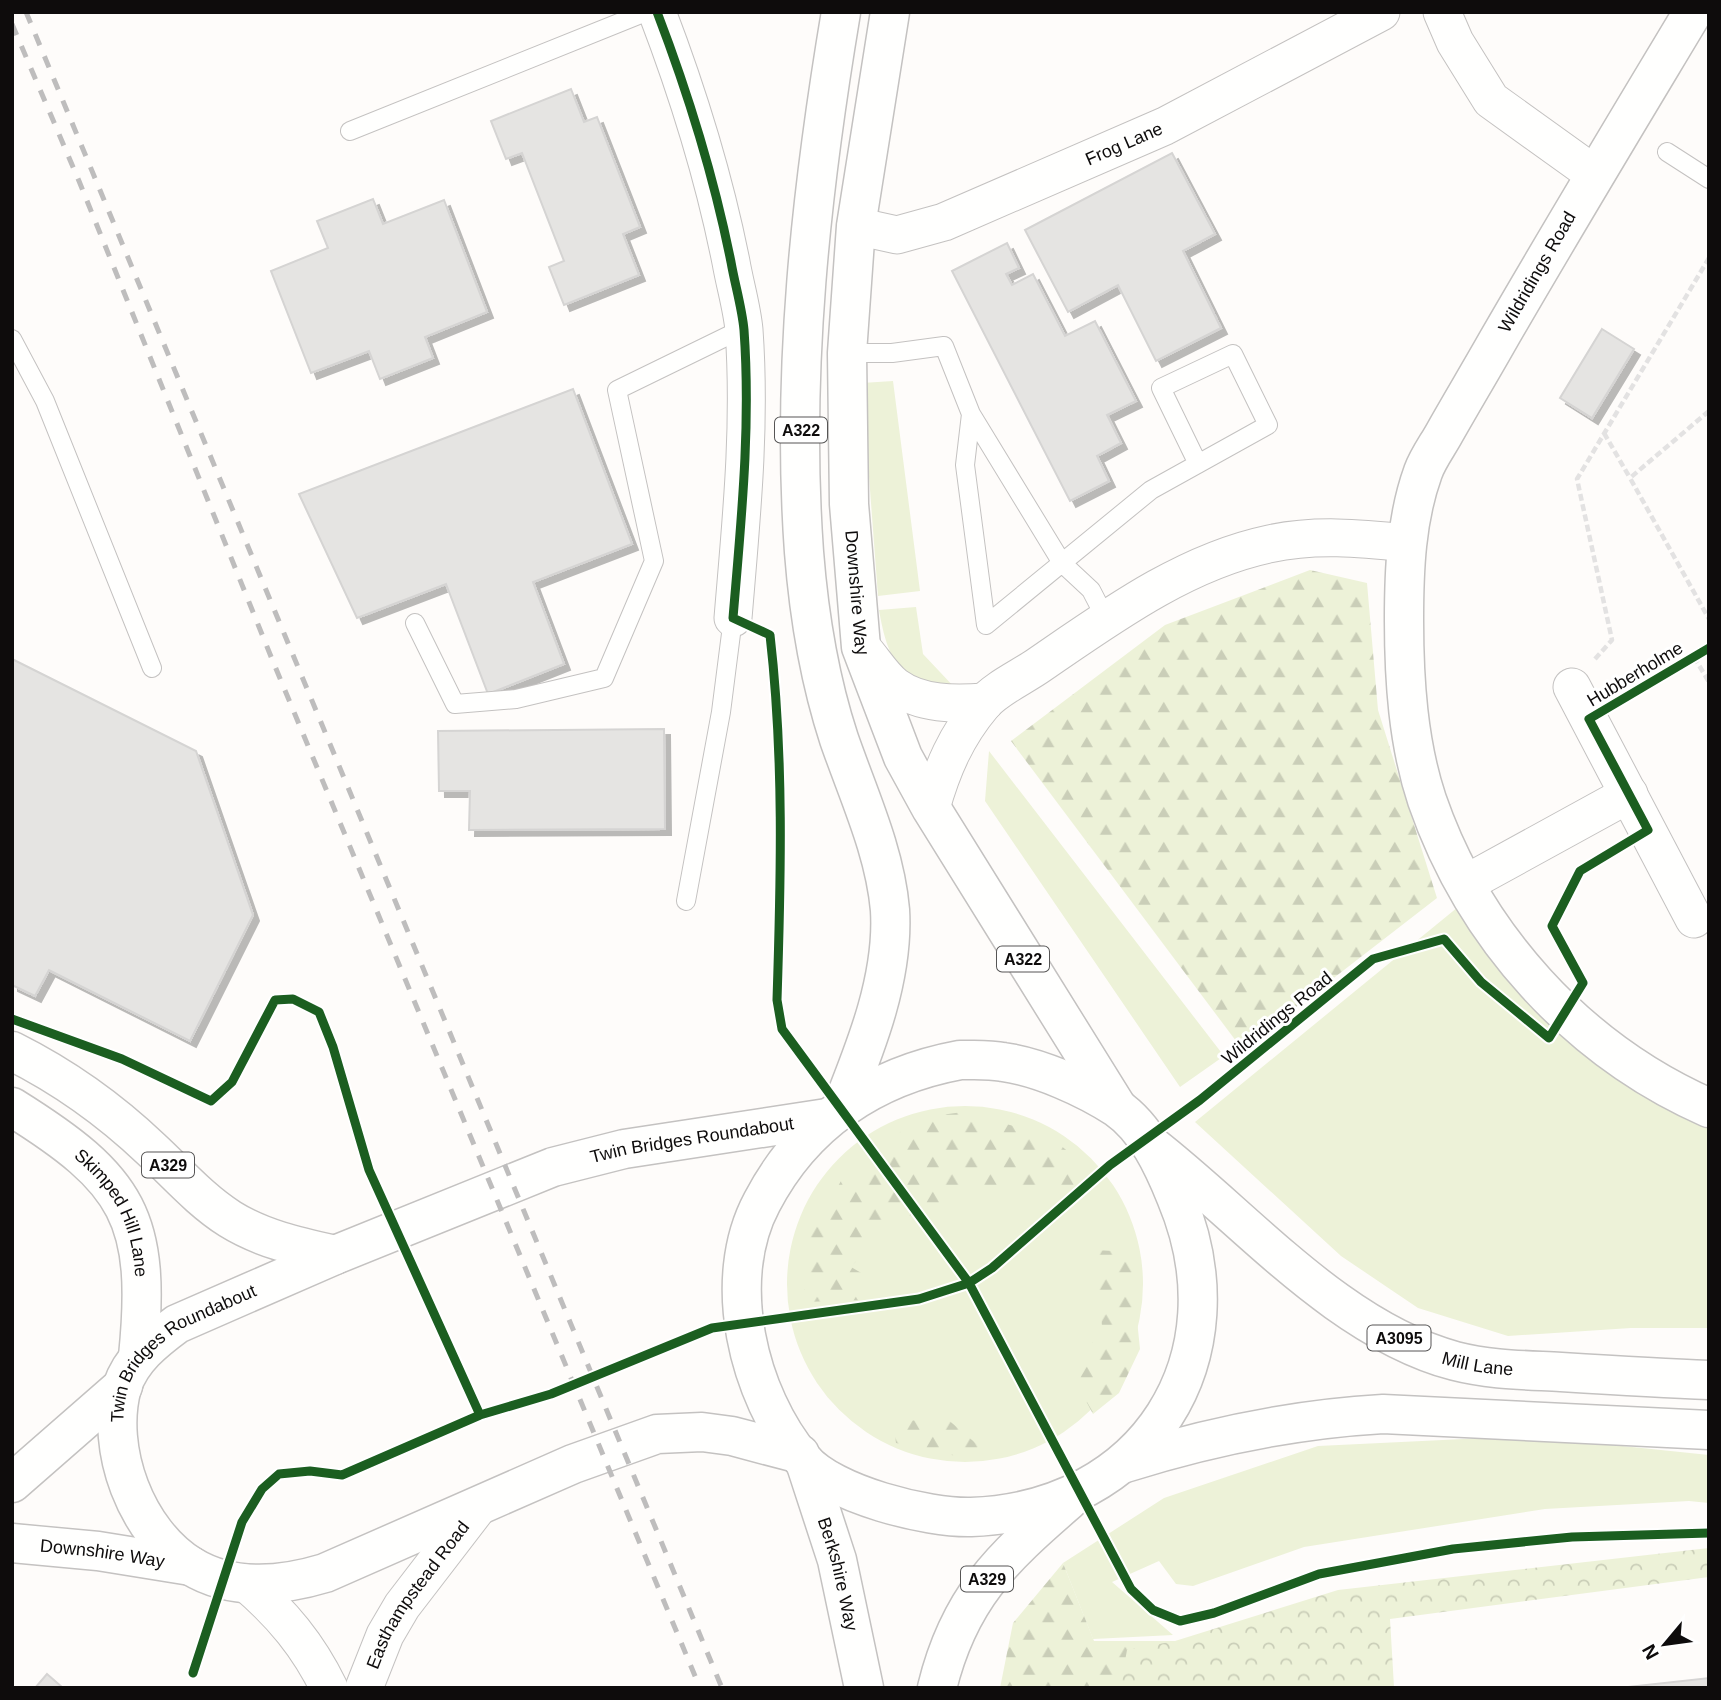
<svg xmlns="http://www.w3.org/2000/svg" width="1721" height="1700" font-family="Helvetica,sans-serif">
	<defs>
		<pattern id="forest-firs" width="22" height="20" patternUnits="userSpaceOnUse" patternTransform="scale(1.75)"><rect width="22" height="20" fill="#edf2d8"/><path d="M5 1l3.5 6h-7zM16 11l3.5 6h-7z" fill="#caceb8"/></pattern>
		<pattern id="park-crowns" width="20" height="18" patternUnits="userSpaceOnUse" patternTransform="scale(1.75)"><rect width="20" height="18" fill="#edf2d8"/><path d="M2 6a3 3 0 1 1 6 0M12 15a3 3 0 1 1 6 0" fill="none" stroke="#caceb8"/></pattern>
		<filter id="shadow"><feDropShadow dx="6" dy="6" stdDeviation="0" flood-color="#0004"/></filter>
	</defs>
	<rect width="100%" height="100%" fill="#fefcfa"/>
	<path fill="#edf2d8" d="M893,381l27,210 -42,5 -16,-213z
		M916,607l7,47 33,35c-56,-6 -68,-27 -77,-79z
		M989,751l235,305 -44,31 -195,-286z
		M1458,907l251,210v211h-78l-123,8 -90,-28 -77,-52 -146,-134z
		M787 1284a178 178 0 1 1 356 0a178 178 0 1 1-356 0Z
		M1526,1436l183,19v48l-20,-2 -144,8 -241,38 -111,39 -17,-2 -17,-23 -47,21 61,53 -80,4 -30,-76 101,-65 154,-52z"/>
	<path fill="url(#forest-firs)" d="M1310,570l57,13 11,127 59,188 -195,151 -231,-308 154,-116z
		M963,1112l86,24 32,26 -5,23 -106,1 -7,13 -71,22 -41,46 19,11 -6,22 -60,2 2,-60 35,-61 27,-9 43,-53z
		M1095,1250l35,2 10,97 -21,44 -26,21 -20,-37 29,-51z
		M946,1418l33,28 -9,13 -74,-16 -3,-21z
		M1063,1563l31,78h81l32,47h-207l13,-65z"/>
	<path fill="url(#park-crowns)" d="M1709,1548v29l-319,42 4,68 -274,1 7,-38 48,-9 163,-51z"/>
	<path fill="#e5e4e2" stroke="#d5d4d3" stroke-width="2" filter="url(#shadow)" d="M571,89l13,33 13,-5 43,110 -17,7 16,41 -75,30 -15,-38 15,-6 -42,-108 -16,6 -15,-38z
		M1172,153l43,81 -32,17 38,77 -65,33 -38,-76 -50,27 -43,-82z
		M373,199l10,25 61,-24 43,112 -62,25 8,21 -53,21 -11,-28 -58,22 -40,-102 57,-23 -11,-27z
		M1007,243l12,25 -13,6 6,11 21,-11 32,62 30,-15 41,80 -29,14 14,28 -24,13 12,25 -39,20 -118,-230z
		M1602,329l32,20 -42,69 -32,-20z
		M573,389l59,155 -99,38 31,82 -76,30 -42,-110 -89,34 -58,-124z
		M12,659l184,92 57,164 -63,126 -141,-71 -14,26 -23,-11z
		M664,729l1,100 -196,1 1,-39h-31l-1,-60z
		M47,1674l16,14h-28z
		M1709,1678v10h-90z"/>
	<g fill="none" stroke-linecap="round" stroke-linejoin="round">
		<defs>
			<path id="lane" d="M350,131l296,-119
				M1667,152l42,27
				M12,339l33,62 107,267
				M847,353h45l52,-7 27,68 91,149 29,27 15,29
				M971,414l-6,51 21,160 165,-135 117,-65 -35,-71 -72,34 37,76
				M415,623l40,81 61,-5 88,-21 50,-117 -37,-171 127,-62
				M686,901l35,-189 12,-94"/>
			<g id="street">
				<path d="M657,12c31,81 57,165 74,250 4,23 11,46 13,68 7,97 -3,192 -11,288"/>
				<path d="M1442,12l13,30 36,58 103,74"/>
				<path id="s1" d="M856,226l41,9 47,-13 221,-96 216,-114"/>
				<path d="M863,649c10,11 20,28 32,37 26,19 60,18 90,16"/>
				<path d="M1572,687l122,232"/>
				<path d="M931,808c11,-39 25,-72 52,-104 14,-16 39,-27 56,-39 70,-48 145,-103 230,-121 45,-10 91,-6 137,-1"/>
				<path d="M1465,884l164,-90"/>
				<path d="M246,1583c36,31 62,62 83,105"/>
				<path id="s2" d="M364,1688l21,-53 17,-29 76,-99"/>
			</g>
			<g id="secondary">
				<path d="M1693,12c-66,110 -132,219 -196,330 -17,30 -35,60 -52,90 -7,13 -17,26 -22,40 -17,47 -19,98 -19,148 0,60 4,123 23,180 47,136 150,250 282,308"/>
				<path d="M12,1483l111,-97"/>
				<path id="s3" d="M12,1543l86,8 93,15"/>
			</g>
			<g id="primary">
				<path d="M12,1051c50,25 98,59 139,98 26,24 49,51 79,70 32,20 69,28 105,36"/>
				<path id="s4" d="M12,1107c117,73 140,111 126,250"/>
				<path id="s5" d="M1151,1145c93,72 187,185 304,216 35,9 70,9 106,11 49,3 98,6 148,8"/>
				<path id="s6" d="M800,1454l-68,-18 -30,-4 -45,2 -84,30 -248,109c-43,13 -93,18 -134,-7 -55,-34 -86,-117 -69,-179 9,-28 32,-46 55,-63l158,-69 218,-88 71,-18 203,-31"/>
				<path d="M1125,1463c83,-26 170,-44 258,-49l326,16"/>
			</g>
			<g id="highway">
				<path d="M841,12c-30,179 -50,359 -37,540 5,64 15,126 35,187 19,55 46,112 51,171 4,66 -23,134 -47,194"/>
				<path id="s7" d="M890,12l-34,214 -9,127 2,151 12,143 42,110 28,51 186,299"/>
				<path d="M960,1060c14,0 29,-1 43,2 37,5 83,26 114,46 29,20 46,57 59,89 68,161 -30,314 -205,320 -44,1 -138,-22 -168,-57 -55,-65 -83,-180 -41,-258 41,-79 111,-126 198,-142z"/>
				<path id="s8" d="M805,1462l32,98 27,128"/>
				<path d="M937,1688c22,-90 64,-129 131,-187"/>
			</g>
		</defs>
		<use href="#lane" stroke="#c4c2c1" stroke-width="20"/>
		<use href="#street" stroke="#c4c2c1" stroke-width="39"/>
		<use href="#secondary" stroke="#c4c2c1" stroke-width="41"/>
		<use href="#primary" stroke="#c4c2c1" stroke-width="41"/>
		<use href="#highway" stroke="#c4c2c1" stroke-width="41"/>
		<path stroke="#e3e2e2" stroke-width="4.5" stroke-dasharray="7 3.5" stroke-linecap="butt" d="M1709,411l-79,67 79,141
			M1604,433l26,45
			M1694,657l15,25
			M1595,659l17,-19 -35,-161 132,-221"/>
		<use href="#lane" stroke="#fffffe" stroke-width="18"/>
		<use href="#street" stroke="#fffffe" stroke-width="37"/>
		<use href="#secondary" stroke="#fffffe" stroke-width="38"/>
		<use href="#primary" stroke="#fffffe" stroke-width="38"/>
		<use href="#highway" stroke="#fffffe" stroke-width="38"/>
		<path stroke="#bebdbd" stroke-width="5" stroke-dasharray="12 12" stroke-linecap="butt" d="M26,12l696,1676
			M12,24l67,157 195,483 426,1024"/>
		<defs>
			<path id="cycleway" d="M657,12c31,81 57,165 74,250 4,23 11,46 13,68 7,97 -3,192 -11,288l37,17c14,122 11,242 7,365l5,29 187,254 162,306 22,21 27,11 34,-8 105,-39 134,-25 119,-12 137,-4
				M12,1019l110,40 89,42 21,-19 43,-82 18,-1 26,13 14,35 36,123 111,245
				M193,1673l49,-151 20,-33 17,-15 31,-3 32,4 138,-60 71,-21 161,-66 207,-29 50,-16 23,-15 118,-103 90,-65 173,-141 71,-20 37,43 68,56 34,-55 -31,-57 28,-55 68,-41 -59,-111 120,-71"/>
		</defs>
		<use href="#cycleway" stroke="#fff" stroke-width="13"/>
		<use href="#cycleway" stroke="#1b5e20" stroke-width="9"/>
	</g>
	<g text-anchor="middle" dominant-baseline="central" stroke-width="6" stroke-linejoin="round" paint-order="stroke">
		<g fill="#fff" stroke="#565555" stroke-width="2">
			<rect x="775" y="417.5" width="52" height="25" rx="5"/>
			<rect x="997" y="946.5" width="52" height="25" rx="5"/>
			<rect x="142" y="1152.5" width="52" height="25" rx="5"/>
			<rect x="1367.5" y="1325.5" width="63" height="25" rx="5"/>
			<rect x="961" y="1566.5" width="52" height="25" rx="5"/>
		</g>
		<g font-size="16" font-weight="bold" fill="#0e0c0c">
			<text x="801" y="430">A322</text>
			<text x="1023" y="959">A322</text>
			<text x="168" y="1165">A329</text>
			<text x="1399" y="1338">A3095</text>
			<text x="987" y="1579">A329</text>
		</g>
		<g font-size="18" fill="#0e0c0c" stroke="#fff">
			<text stroke="none"><textPath href="#s1" startOffset="287">Frog Lane</textPath></text>
			<text transform="translate(1537 272) rotate(-60)">Wildridings Road</text>
			<text stroke="none"><textPath href="#s7" startOffset="584">Downshire Way</textPath></text>
			<text transform="translate(1635 674) rotate(-31)">Hubberholme</text>
			<text transform="translate(1277 1018) rotate(-39)">Wildridings Road</text>
			<text stroke="none"><textPath href="#s6" startOffset="1482">Twin Bridges Roundabout</textPath></text>
			<text stroke="none"><textPath href="#s4" startOffset="152">Skimped Hill Lane</textPath></text>
			<text stroke="none"><textPath href="#s6" startOffset="915">Twin Bridges Roundabout</textPath></text>
			<text stroke="none"><textPath href="#s5" startOffset="399">Mill Lane</textPath></text>
			<text stroke="none"><textPath href="#s3" startOffset="91">Downshire Way</textPath></text>
			<text stroke="none"><textPath href="#s8" startOffset="117">Berkshire Way</textPath></text>
			<text stroke="none"><textPath href="#s2" startOffset="108">Easthampstead Road</textPath></text>
		</g>
	</g>
	<rect width="1721" height="1700" fill="none" stroke="#0e0c0c" stroke-width="28"/>
	<g transform="translate(1665 1644) rotate(241)" stroke="#ffffff" stroke-width="5" paint-order="stroke">
	<path d="M0-5L12 26L0 18L-12 26Z" fill="#0e0c0c"/>
	<text y="-10" font-size="19" font-weight="bold" text-anchor="middle" fill="#0e0c0c">N</text>
	</g>
</svg>
